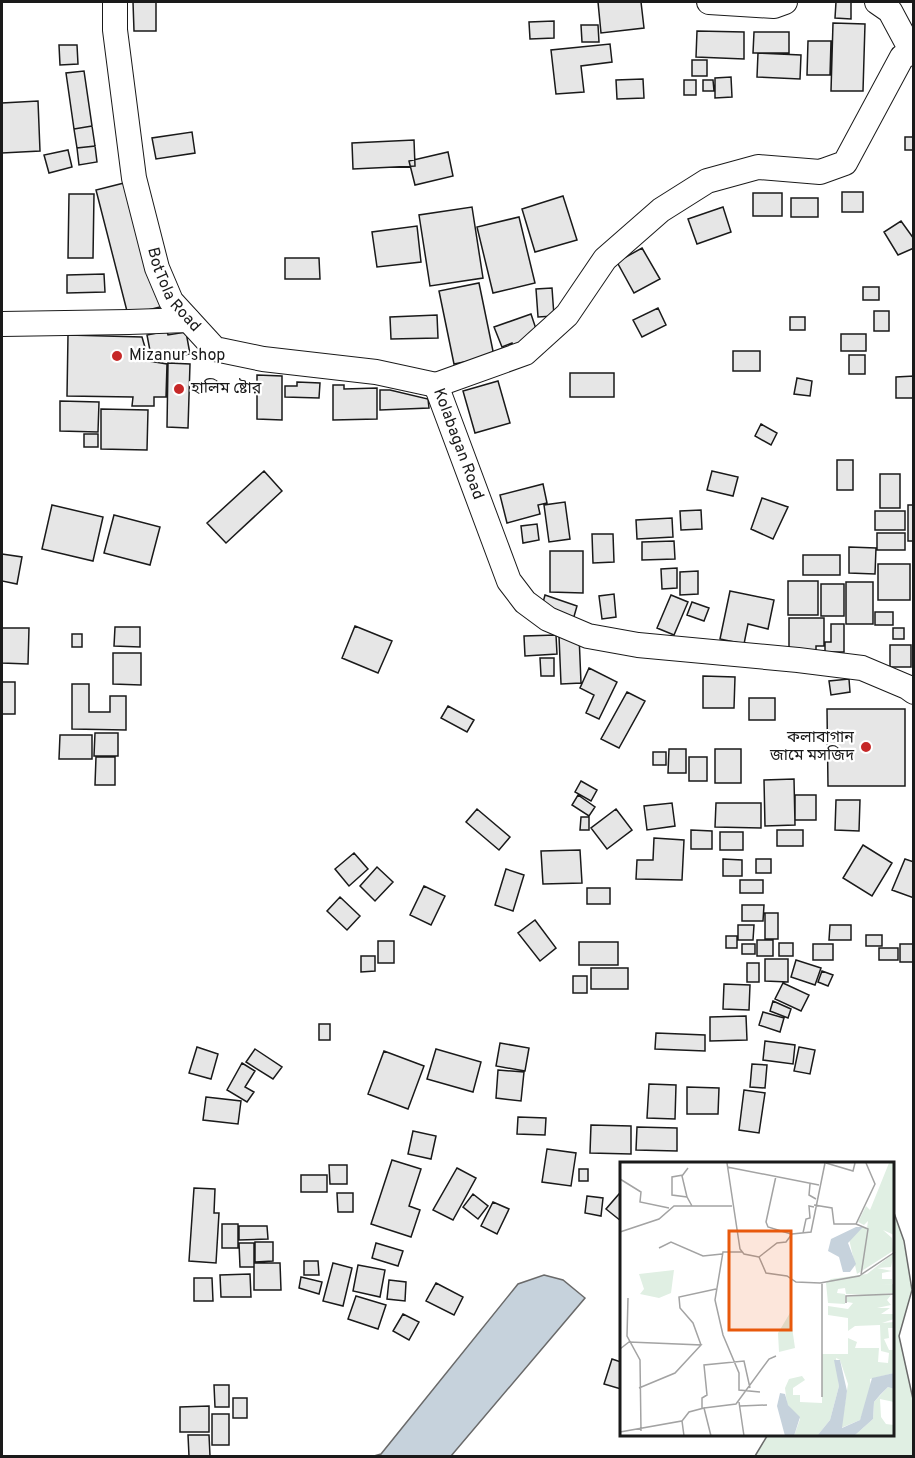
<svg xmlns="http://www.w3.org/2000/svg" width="915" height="1458" font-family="Overpass,'Noto Sans Bengali',sans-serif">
	<rect width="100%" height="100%" fill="#fff"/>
	<path fill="#e0efe3" stroke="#6a6a6a" stroke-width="1.5" d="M893,1210l11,31 8,49 -13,46 14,63v57h-158l12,-20h125z"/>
	<path fill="#c6d2dc" stroke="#6a6a6a" stroke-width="1.5" d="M544,1275l19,5 22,18 -134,158h-77l7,-2 137,-170z"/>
	<path fill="#e6e6e6" stroke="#1a1a1a" stroke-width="1.5" d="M133,2h23v29h-22z
		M598,2h43l3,26 -43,5z
		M836,2h15v17l-16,-1z
		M554,21v17l-24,1 -1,-17z
		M833,23l32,1 -2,67h-32z
		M581,25h17l1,17h-17z
		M697,31l47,1v27l-48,-2z
		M754,32h35v21h-36z
		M808,41h23l-1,34h-23z
		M610,44l2,18 -31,4 3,26 -28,2 -5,-44z
		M59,45h18l1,19 -18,1z
		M758,53l43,2 -1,24 -43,-2z
		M692,60h15v16h-15z
		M84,71l8,55 -18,3 -8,-56z
		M731,77l1,20 -17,1v-20z
		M643,79l1,19 -27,1 -1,-19z
		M684,80h12v15h-12z
		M703,80h10l1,11h-11z
		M38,101l2,50 -38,2v-50z
		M92,126l3,20 -18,2 -3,-19z
		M192,132l3,21 -39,6 -4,-21z
		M905,137h9v13h-9z
		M414,140l1,26 -62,3 -1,-26z
		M95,146l2,16 -18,3 -2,-17z
		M68,150l4,17 -23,6 -5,-18z
		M448,152l5,24 -38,9 -6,-24z
		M132,181l32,125 -36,9 -32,-125z
		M842,192h21v20h-21z
		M753,193h29v23h-29z
		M69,194h25l-1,64h-25z
		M563,196l14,44 -42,12 -13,-43z
		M791,198h27v19h-27z
		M472,207l11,71 -53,8 -11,-71z
		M723,207l8,25 -34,12 -9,-25z
		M519,217l16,66 -42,10 -16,-66z
		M901,221l13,18v9l-16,7 -14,-23z
		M417,226l4,36 -44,5 -5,-35z
		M642,248l18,31 -26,14 -17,-31z
		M285,258h34l1,21h-35z
		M104,274l1,18 -38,1v-18z
		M479,283l15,73 -40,8 -15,-73z
		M863,287h16v13h-16z
		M552,288l2,28 -16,1 -2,-28z
		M658,308l8,17 -24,12 -9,-17z
		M874,311h15v20h-15z
		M531,314l8,24 -26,9 -1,-4 -10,4 -8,-20z
		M437,315l1,23 -47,1 -1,-22z
		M790,317h15v13h-15z
		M167,331l1,4 18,-3 4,22 -38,7 -5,-26z
		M841,334h25v17h-25z
		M68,335l74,2 7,24 18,3 -1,33h-12v9h-22l1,-9 -66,-1z
		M733,351h27v20h-27z
		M849,355h16v19h-16z
		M168,363l22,1 -2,64 -21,-1z
		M570,373h44v24h-44z
		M257,375l25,1v44l-25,-1z
		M914,376v22h-18v-21z
		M797,378l15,3 -2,15 -16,-2z
		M498,381l12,42 -35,10 -12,-42z
		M297,382l23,1 -1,15 -34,-1v-11h12z
		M333,385h11v4l33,-1v31l-44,1z
		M380,390h10l38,9 1,9 -49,2z
		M60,401l39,1 -1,30 -38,-1z
		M101,409l47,1 -1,40 -46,-1z
		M761,424l16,9 -6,12 -16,-9z
		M84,434h14v13h-14z
		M837,460h16v30h-16z
		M264,471l18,20 -56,52 -19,-20z
		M712,471l26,6 -5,19 -26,-6z
		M880,474h20v34h-20z
		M543,484l4,19 -9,2 2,9 -33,9 -7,-28z
		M762,498l26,9 -15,32 -22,-10z
		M565,502l5,37 -21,3 -5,-37z
		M52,505l51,12 -10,44 -51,-12z
		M908,505h6v36h-6z
		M701,510l1,19 -21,1 -1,-19z
		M875,511h30v19h-30z
		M114,515l46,12 -10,38 -46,-12z
		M672,518l1,19 -36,2 -1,-19z
		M537,524l2,16 -16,3 -2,-17z
		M877,533h28v17h-28z
		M592,534h21l1,28 -21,1z
		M674,541l1,18 -33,1v-18z
		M849,547l27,1 -1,26 -26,-1z
		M550,551h33v42l-33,-1z
		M2,554l20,3 -5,27 -15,-3z
		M803,555h37v20h-37z
		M878,564h32v36h-32z
		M677,568v20l-15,1 -1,-20z
		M698,571v23l-18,1v-23z
		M788,581h30v34h-30z
		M846,582h27v42h-27z
		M821,584h23v32h-23z
		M730,591l44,9 -6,29 -20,-5 -4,20 -24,-5z
		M614,594l2,23 -14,2 -3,-23z
		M545,595l32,11 -4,14 -32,-10z
		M671,595l17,7 -14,33 -17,-7z
		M692,602l17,6 -5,13 -17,-6z
		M875,612h18v13h-18z
		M789,618h35v28h-8v11h-27z
		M831,624h13v28h-19v-10h6z
		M355,626l37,15 -14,32 -36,-15z
		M115,627h25v20l-26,-1z
		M2,628h27l-1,36 -26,-1z
		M893,628h11v11h-11z
		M72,634h10v13h-10z
		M556,635l1,19 -32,2 -1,-20z
		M579,635l2,48 -20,1 -2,-48z
		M890,645h21v22h-21z
		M113,653h28v32l-28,-1z
		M540,658h14v18h-13z
		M589,668l28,14 -18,37 -13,-6 8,-18 -14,-7z
		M703,676l32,1 -1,31h-31z
		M849,679l1,13 -19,3 -2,-14z
		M2,682h13v32h-13z
		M72,684h17v28h21v-16h16v34l-54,-1z
		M627,692l18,9 -26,47 -18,-9z
		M749,698h26v22h-26z
		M448,706l26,14 -7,12 -26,-14z
		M827,709h78v77h-77z
		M95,733h23v23h-24z
		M60,735h32v24h-33z
		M669,749h17v24h-18z
		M715,749h26v34h-26z
		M653,752h13v13h-13z
		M96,757h19v28h-20z
		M689,757h18v24h-18z
		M794,779l1,46 -30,1 -1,-46z
		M581,781l16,9 -6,11 -16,-9z
		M578,795l17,12 -6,9 -17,-11z
		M795,795h21v25h-21z
		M836,800h24l-1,31 -24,-1z
		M672,803l3,23 -28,4 -3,-24z
		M716,803h45v25l-46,-1z
		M477,809l33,28 -11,13 -33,-28z
		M616,809l16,21 -25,19 -16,-21z
		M581,817h8v13h-9z
		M691,830l21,1v18h-21z
		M777,830h26v16h-26z
		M720,832h23v18h-23z
		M654,838l30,2 -2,40 -46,-1 1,-19h16z
		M863,845l29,18 -20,33 -29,-18z
		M580,850l2,33 -39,1 -2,-33z
		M354,853l14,16 -19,17 -14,-17z
		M723,859l19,1v16h-19z
		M756,859h15v14h-15z
		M905,859l9,3v36l-22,-8z
		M377,867l16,15 -18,19 -15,-15z
		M506,869l18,6 -11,36 -18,-6z
		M740,880h23v13h-23z
		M424,886l21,10 -14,29 -21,-10z
		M587,888h23v16h-23z
		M340,897l20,19 -13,14 -20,-19z
		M742,905h22l-1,16h-21z
		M765,913h13v26h-13z
		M535,920l21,28 -16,13 -22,-28z
		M738,925h16l-1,15h-15z
		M830,925h21v15h-22z
		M866,935h16v11h-16z
		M726,936h11v12h-11z
		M757,940h16v16h-16z
		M378,941h16v22h-16z
		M579,942h39v23h-39z
		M779,943h14v13h-14z
		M742,944h13v10h-13z
		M813,944h20v16h-20z
		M900,944h14v18h-14z
		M879,948h19v12h-19z
		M361,956h14v15l-14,1z
		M765,959h23v23l-23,-1z
		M796,960l25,8 -6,17 -24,-8z
		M747,963h12v19h-12z
		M591,968h37v21h-37z
		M822,971l11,4 -5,11 -10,-4z
		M573,976h14v17h-14z
		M783,983l26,12 -8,16 -26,-12z
		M724,984l26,1 -1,25 -26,-1z
		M773,1001l18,8 -3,9 -18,-7z
		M763,1012l21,6 -4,14 -21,-7z
		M746,1016l1,24 -37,1v-24z
		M319,1024h11v16h-11z
		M656,1033l49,2v16l-50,-2z
		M765,1041l30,4 -2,19 -30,-4z
		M500,1043l29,5 -4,23 -29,-5z
		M197,1047l21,7 -7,25 -22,-6z
		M799,1047l16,3 -5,24 -16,-3z
		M255,1049l27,18 -9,12 -27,-17z
		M436,1049l45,13 -8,30 -46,-13z
		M384,1051l40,15 -16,43 -40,-15z
		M242,1063l13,8 -10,16 9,5 -7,10 -20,-12z
		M752,1064l15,1 -2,23 -15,-1z
		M498,1070l26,2 -3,29 -25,-3z
		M649,1084l27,1 -1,34 -28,-1z
		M687,1087l32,1 -1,26h-31z
		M744,1090l21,3 -6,40 -20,-3z
		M206,1097l35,4 -3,23 -35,-4z
		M518,1117l28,1 -1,17 -28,-1z
		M591,1125l40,1v28l-41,-1z
		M637,1127l40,1v23l-41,-1z
		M413,1131l23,5 -5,23 -23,-5z
		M547,1149l29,4 -5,33 -29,-4z
		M392,1160l29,9 -12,37 11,4 -9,27 -40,-13z
		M329,1165h18v19h-17z
		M457,1168l19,10 -23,42 -20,-10z
		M579,1169h9v12h-9z
		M301,1175h26v17h-26z
		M194,1188l21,1 -1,24h5l-3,50 -27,-2z
		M337,1193h16v19h-15z
		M473,1194l15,12 -10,13 -15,-12z
		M619,1194l2,1v26l-15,-12z
		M587,1196l16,2 -2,18 -16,-3z
		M493,1202l16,7 -12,25 -16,-8z
		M222,1224h16v24h-16z
		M239,1226h28l1,13 -29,1z
		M255,1242h18v19l-18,1z
		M239,1243h15v24h-14z
		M376,1243l27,8 -5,15 -26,-8z
		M304,1261h14l1,14h-15z
		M254,1263h26l1,27h-27z
		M333,1263l19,5 -9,38 -20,-5z
		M358,1265l27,5 -5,27 -27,-6z
		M250,1274l1,23h-30l-1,-22z
		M301,1277l21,5 -3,12 -20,-6z
		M194,1278h18l1,23h-19z
		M389,1280l17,2 -1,19 -18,-2z
		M436,1283l27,14 -9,18 -28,-14z
		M356,1296l30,9 -8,24 -30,-10z
		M403,1314l16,8 -10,18 -16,-9z
		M612,1359l9,3v27l-17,-5z
		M214,1385h15v22h-14z
		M233,1398h14v20h-14z
		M209,1406v26h-29v-25z
		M212,1414h17v31h-17z
		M188,1435h21l1,21h-21z"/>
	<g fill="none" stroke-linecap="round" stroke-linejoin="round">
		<defs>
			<g id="street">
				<path id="s1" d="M115,2v28l19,148 23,90 14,33 44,48 48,10 113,13 60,13"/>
				<path d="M709,2l65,4 11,-4"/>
				<path d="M877,2l13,9 22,41"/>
				<path d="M2,324l127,-2 59,-2"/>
				<path id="s2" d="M436,385l73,196 16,21 23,17 40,17 50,9 160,15 64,8 45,19 7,5"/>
				<path d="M436,385l89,-32 42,-38 38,-56 56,-49 46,-29 51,-14 62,5 25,-9 57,-106 12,-6"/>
			</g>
		</defs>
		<use href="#street" stroke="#1a1a1a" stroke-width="26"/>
		<use href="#street" stroke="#fff" stroke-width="24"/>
	</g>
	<g fill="#c62828" stroke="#fff" stroke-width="2">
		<circle cx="117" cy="356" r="6"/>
		<circle cx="179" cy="389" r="6"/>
		<circle cx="866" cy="747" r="6"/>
	</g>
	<g text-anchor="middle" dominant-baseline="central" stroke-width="4.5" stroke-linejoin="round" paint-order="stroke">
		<g font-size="16" fill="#1a1a1a" stroke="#fff">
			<text stroke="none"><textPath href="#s1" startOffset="297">BotTola Road</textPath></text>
			<text stroke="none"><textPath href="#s2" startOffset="63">Kolabagan Road</textPath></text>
		</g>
		<g font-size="16" fill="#1a1a1a" stroke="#fff" text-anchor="start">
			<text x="129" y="356">Mizanur shop</text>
			<text x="191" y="389">হালিম ষ্টোর</text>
			<text x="854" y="738" text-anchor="end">কলাবাগান<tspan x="854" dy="18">জামে মসজিদ</tspan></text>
		</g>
	</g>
	<g transform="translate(620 1162)">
		<rect width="274" height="274" fill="#fff"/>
		<path d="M269,1h5v72l-11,-5 9,8 1,13 -36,23 -8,-35 14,-12 4,1 1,-7 -4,4 -6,-3 8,-16 4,4zM274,91l-3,14 -14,1 15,3 -10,2v6h10v5l-14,1 16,-1 -1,9 -22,2h20l-4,5 4,5 -14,3h13l-9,6h13v5l-12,4 12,-1v6h-6l1,10 -5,1 5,11h5v23l-24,6 1,11 -11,30 -19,8 7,-44 -8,-24 -4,-2 3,28 -9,34 -13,16h-23l6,-17 -13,-15 -2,-16 4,-9 13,-3 3,4 -12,8v7h7v7l22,1v-49h26v-16l9,4 -2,6h24l-1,14 10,1 1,-10 -8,-2 -1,-26 -25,1 -7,5v-13l-20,-3v-9l20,3 5,-6 -6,-1v-5l23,-2 -24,-1 -1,-6 -7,1 -1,4 8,1v10l-17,-1 -2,-20 5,-4 36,-5zM54,108l-3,23 -12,5 -19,-4 4,-5 -5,-15zM170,151l5,35 -16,4 -1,-19zM268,225l6,2v13l-14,-3 1,18 5,7 8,1v11h-40l19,-17 1,-17z" fill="#e0efe3"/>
		<path d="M236,65h7l-15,16 8,21 -6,8h-7l-4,-15 -11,-6 3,-12zM214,198h6l7,31 -5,37 18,-8 12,-42 22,-5v16l-6,-2 -8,8 -6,7 -1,17 -19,17h-37l13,-16 9,-34zM160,231l5,1 3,11 12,12 -6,19h-9l-8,-30z" fill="#c6d2dc"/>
		<path fill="none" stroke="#a3a3a3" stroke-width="1.5" d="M107,1l13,86 4,5 15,3M206,1l27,8 2,-8M107,5l92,18M63,13l-11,2v18l15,2 5,9M156,14l-10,46 2,5 23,7M0,17l21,13 -1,10 29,6M190,22l-1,11 7,4M67,35l-5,-21 6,-8M194,43l18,3 2,16h22l19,-40 -9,-21M236,62l12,5 -7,46M0,70l39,-13 15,-13h58M183,71l3,-14 4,-1 -1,-12 5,1M39,86l12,-6 32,14 19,-2M122,90h-19l-8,48 8,35 16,38v17l21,2M139,95l7,16 21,3 9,6 24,1 39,-7 36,-24M139,95l18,-14 9,-1 6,-8 19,-2 14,-69M8,136l-1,38 13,24 1,71M226,141v-7l49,-2M81,183l-8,-22 -13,-15 -1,-11 37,-8M0,187l9,-7 72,3 -26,28 -36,15M202,235v-114M119,240l5,34M120,244l27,-1M84,246l32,-4 33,-45 7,-3M82,247v-11l5,-3 -3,-30 40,-4 6,27M62,259l7,-9 15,-4 7,28M0,270l62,-11 2,15"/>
		<path fill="#e8590c" fill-opacity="0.15" stroke="#e8590c" stroke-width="3" d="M109,69h62v99h-62z"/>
		<rect width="274" height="274" fill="none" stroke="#1a1a1a" stroke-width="3"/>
	</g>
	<rect width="915" height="1458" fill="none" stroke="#1a1a1a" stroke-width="6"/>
</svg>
